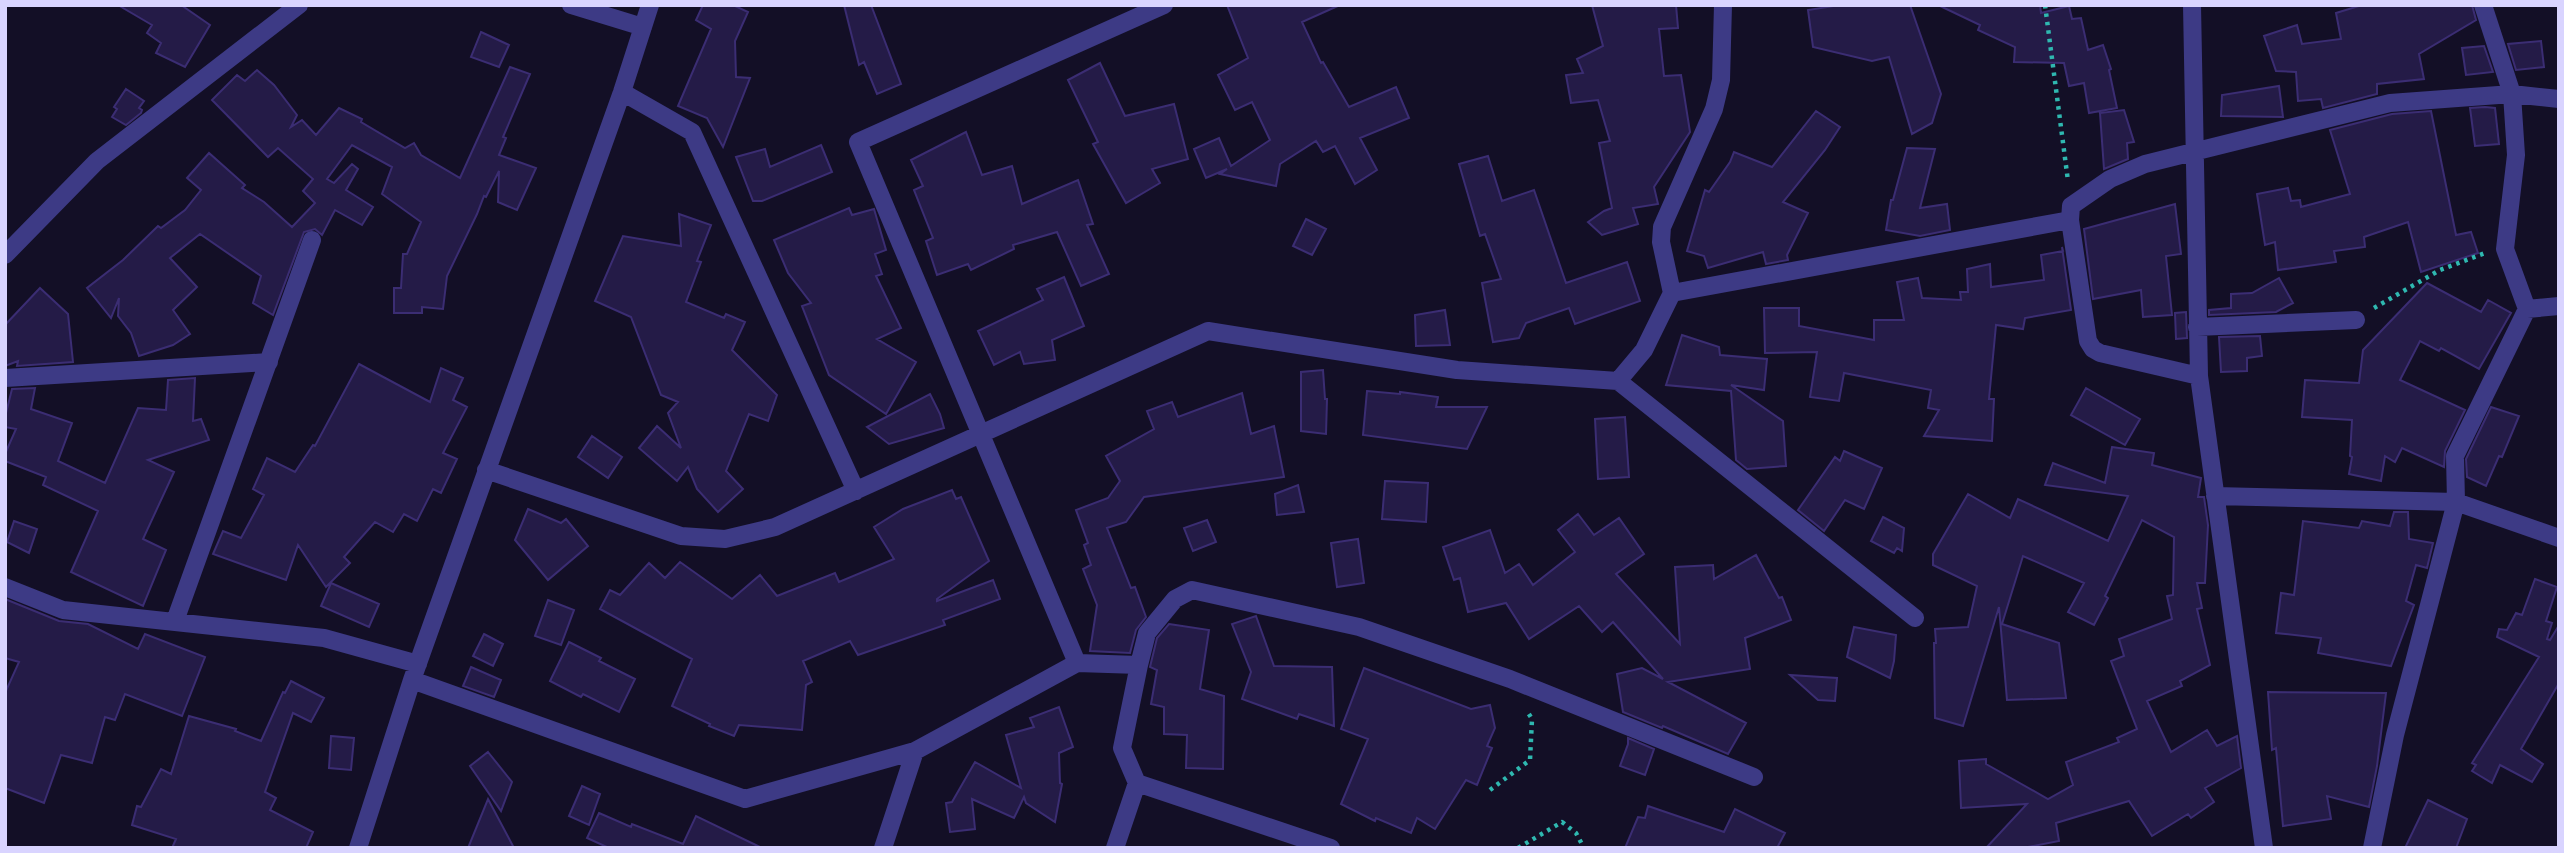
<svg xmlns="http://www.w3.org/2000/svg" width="2564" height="853" font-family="Karla,sans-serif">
	<rect width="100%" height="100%" fill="#130f26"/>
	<path fill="#241b47" stroke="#3b2d73" stroke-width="2" d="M118,5h63l29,20 -25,42 -29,-14 5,-10 -14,-10 5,-8z
		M703,5h30l15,7 -13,29 1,36 14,1 -27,69 -16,-29 -29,-12 33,-77 -15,-9z
		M844,5h27l30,79 -24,10 -13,-32 -5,3z
		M1227,5h113l-38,17 19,41 2,-1 26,45 47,-20 13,31 -49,20 17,32 -22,14 -20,-38 -12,6 -7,-11 -36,23 -4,22 -56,-12 7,-5 -21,9 -12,-29 25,-11 12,28 39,-26 -18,-38 -17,8 -17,-35 30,-17z
		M1592,5h84l2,23 -19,1 5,47 17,-1 9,57 -36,55 4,17 -25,4 5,16 -36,11 -14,-13 16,-11 8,-3 -13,-65 11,-2 -12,-41 -27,3 -5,-28 17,-2 -6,-14 26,-13z
		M1840,5h70l31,89 -9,29 -20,11 -23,-77 -17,4 -59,-14 -5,-37z
		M1938,5h102l1,8 28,-7 3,13 9,-1 7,32 15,-5 8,24 -2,1 8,38 -28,5 -5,-30 -15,3 -5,-23 -50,-1 1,-15 -37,-17 2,-5z
		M2362,5h110l4,15 -57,34 5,25 -47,5v10l-54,14 -2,-9 -23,2 -2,-29 -20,-1 -12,-35 33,-11 5,19 39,-5 -5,-26z
		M481,32l28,13 -10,22 -28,-10z
		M2541,41l3,26 -28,3 -8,-26z
		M2484,46l9,26 -27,3 -4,-27z
		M1100,63l25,53 49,-12 14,55 -36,10 8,14 -34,20 -33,-59 5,-2 -30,-62z
		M510,67l20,7 -27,63 3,1 -7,17 37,13 -19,42 -19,-8 1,-31 -13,26 -2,-1 -7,18 -30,62 -4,33 -21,-2v6h-28v-25h7l2,-34h4l14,-32 -39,-28 10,-27 -40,-22 -25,34 7,4 18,-19 6,5 -12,21 27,17 -11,18 -27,-15 -13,25 -7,-6 -11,3 -31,83 -20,-12 8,-27 -61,-42 -30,24 27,29 -24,23 17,24 -17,11 -34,11 -8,-23 -13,-17 1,-18 -8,20 -24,-30 36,-28 35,-34 3,2 24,-18 16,-20 -14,-12 22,-25 36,32 -3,3 22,14 28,25 23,-24 -12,-12 10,-12 -35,-31 -10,9 -56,-57 25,-25 8,6 12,-11 17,15 23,30 -6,12 11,-7 14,15 23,-27 23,11 -1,3 44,26 9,-5 7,12 39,23z
		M2279,86l4,31 -62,-1 1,-21z
		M126,89l18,12 -5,7 3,2 -1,3 -15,12 -14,-8 5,-8 -3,-2z
		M2485,107l10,1 4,36 -24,2 -5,-38z
		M2124,110l10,32 -7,1 1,16 -24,10 -4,-56z
		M1816,111l24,16 -15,23 -42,52 25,11 -21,42 1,5 -22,4 -3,-12 -55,16 -4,-12 -17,-5 18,-61 4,2 21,-30 4,-10 38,15z
		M2431,111l25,124 15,-3 7,21 -57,19 -13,-50 -44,15 1,10 -31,4 2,11 -58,8 -3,-28 -10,3 -8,-51 31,-6 3,13 9,-1 1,7 49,-13 -20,-64 62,-16z
		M966,132l16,43 30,-9 10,38 56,-24 15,44 -6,1 22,49 -28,12 -24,-54 -44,13 1,4 -43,21 -3,-6 -31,11 -11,-34 7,-3 -19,-48 9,-4 -12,-26z
		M821,145l11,27 -70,29h-9l-17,-44 29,-8 5,18z
		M1907,148l28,1 -15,59 27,-4 3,26 -30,6 -34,-6 5,-30h2z
		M1488,156l14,45 32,-11 32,93 61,-21 13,39 -65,23 -6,-16 -43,15 -7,15 -26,4 -11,-59 19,-4 -16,-45 -5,2 -21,-72z
		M2175,204l6,50 -15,2 6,59 -29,2 -2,-27 -48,9 -9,-70z
		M849,208l3,7 22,-6 12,41 -11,4 7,20 -6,2 25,52 -24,11 39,23 -30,52 -57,-39 -27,-69 9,-3 -23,-30 -14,-33z
		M679,214l32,11 -14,36 4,1 -15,40 38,16 2,-4 19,8 -13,28 45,45 -9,26 -19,-7 -23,57 17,18 -25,23 -21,-23 -9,-22 -11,14 -38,-33 18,-22 24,22 -13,-35 10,-11 -17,-7 -30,-78 -36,-16 28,-65 58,10z
		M1306,219l20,10 -14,26 -19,-9z
		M2062,247l9,63 -46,8 -2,11 -27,-4 -7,74h5l-2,42 -68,-5 15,-26 -11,-2 3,-18 -87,-17 -5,28 -29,-4 7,-45 -52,1 -1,-45h35v18l75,14v-20h30l-7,-38 21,-4 4,20 39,2 -1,-8h8l-1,-23 23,-5 1,23 53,-7 -3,-25 22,-4z
		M1064,277l20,49 -32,14 3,20 -31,4 -4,-12 -26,13 -16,-34 65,-31 -6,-11z
		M2279,278l14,25 -17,9 -67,3v-5l22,-2v-14l21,-1z
		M2427,283l54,29 7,-12 23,13 -32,56 -38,-21 -2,3 -19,-10 -20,39 65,30 -20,41 -1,16 -42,-19 -7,14 -10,-6 -4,25 -32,-7 3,-17 -2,-1 2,-36 -50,-3 3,-37 54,3 4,-33z
		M40,288l28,26 5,48 -56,4 1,-5 -13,5v-41z
		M1445,310l5,35 -34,1 -1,-31z
		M2186,312l1,26 -11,1 -1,-26z
		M1682,335l37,12 1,8 47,4 -3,31 -33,-5 52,36 3,45 -39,3 -11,-9 -5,-69 -65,-6z
		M2260,336l2,20 -15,2v13l-26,1 -2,-35z
		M359,364l71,38 11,-34 22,10 -10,22 14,7 -24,46 14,6 -16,34 -8,-4 -16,32 -13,-7 -11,18 -18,-10 -31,35 6,6 -24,24 -28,-42 -12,35 -73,-26 10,-23 18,7 23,-43 -11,-6 14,-31 28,14 18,-27 2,1z
		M1323,370l2,29h2l-1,35 -25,-3v-59z
		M195,378l-2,43 8,-2 8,21 -61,20 26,12 -31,67 23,11 -23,56 -72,-34 27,-61 -55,-26 3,-8 -41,-16v-7l11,-25 -11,-2v-10l7,-28 23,-1 -4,21 41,14 -14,38 47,22 33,-75 28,2 2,-30z
		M2086,388l54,31 -15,26 -54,-30z
		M1367,391l33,3v-2l38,5 -2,10h51l-20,42 -104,-14z
		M1242,393l9,41 23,-8 10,51 -140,20 -18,25 -19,6 24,60 4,-1 11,30 -10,13 -6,23 -40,-2 7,-46 -14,-36 8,-4 -7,-20 4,-2 -12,-33 32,-12 12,-17 -14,-25 48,-27 -7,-18 25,-9 6,15z
		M930,394l10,20 4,14 -55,16 -22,-17z
		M2491,407l28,9 -17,41 -3,-1 -13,30 -19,-9 -1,-18z
		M1625,417l4,60 -31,2 -3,-60z
		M592,436l30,21 -14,21 -30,-21z
		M2112,447l42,6 -2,12 49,13 -3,19h6l4,28 -3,58h-8l5,25 -5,1 13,56 -30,16 2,5 -35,15 24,51 36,-22 10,16 20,-10 4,32 -36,20 9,14 -23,16 -3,-4 -36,22 -23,-35 -73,22 3,18 -36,7h-37l41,-44 -66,4 -2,-47 27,-2v5l62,35 25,-14 -7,-23 53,-20 -2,-4 20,-9 -26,-68 13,-5 -5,-17 53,-20 -5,-23 6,-1 1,-58 -32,-17 -37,76 3,2 -14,27 -26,-13 16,-29 -61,-27 -21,68 57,19 7,55 -59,2 -8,-93 -36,119 -28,-8 -1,-75h2l-1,-14 33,-2 9,-41 -44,-21v-11l35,-60 42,24 8,-19 90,42 20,-45 -83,-11 8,-22 52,20z
		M1844,451l38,17 -18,41 -19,-9 -21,31 -26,-21 37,-53 5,4z
		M1385,481l43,2 -2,39 -44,-3z
		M1298,485l6,27 -27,3 -2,-21z
		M952,490l4,9 5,-2 28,64 -52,38v2l56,-21 7,19 -57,21 2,5 -87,30 -8,-14 -47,20 9,21 -6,3 -4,45 -63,-5 -5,11 -25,-10 1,-2 -38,-18 20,-47 -92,-50 10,-19 10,5 29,-32 16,15 15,-16 52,37 28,-24 17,21 58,-23 4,9 55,-23 -20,-32 29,-18z
		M528,509l33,14 5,-4 22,27 -40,34 -33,-40z
		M2394,512h14l1,27 24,4 -6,25 -11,-3 -10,36 8,4 -23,61 -73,-13 3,-15 -45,-5 5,-40 13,2 9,-74 56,7 3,-7 28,5z
		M1578,514l16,21 25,-17 25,36 -28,20 64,70 -5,-77 38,-2 1,14 42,-24 23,43 3,-1 9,23 -46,18 5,31 -82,13 78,41 -18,31 -65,-28 -1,2 -39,-16 -6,-38 25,-6 21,11 -50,-57 -11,10 -23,-26 -50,33 -23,-36 -38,9 -8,-34 -6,2 -11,-33 47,-17 15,43 14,-9 14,21 42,-33 -17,-22z
		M1883,517l21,11 -2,23 -5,-3 -3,5 -23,-12z
		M1207,520l9,22 -23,9 -9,-23z
		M14,521l23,8 -8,24 -22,-11z
		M1358,539l6,44 -27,4 -6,-44z
		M2535,579l22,8 -11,34 6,2 -5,16 3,1 9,-15v58l-38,66 22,15 -11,18 -32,-17 -8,18 -20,-12 4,-6 -4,-2 67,-106 -42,-20 2,-8 8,1 9,-17 6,2z
		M331,583l48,21 -10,23 -48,-21z
		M5,599l54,22 29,3 50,25 7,-15 60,23 -23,59 -57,-22 -10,26 -10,-3 -13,46 -31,-8 -17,48 -39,-15v-95l14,-31 -14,-4z
		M548,600l26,10 -13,35 -26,-9z
		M1256,616l18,50 58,1 2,59 -35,-12 -2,5 -55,-20 9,-27 -19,-48z
		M1169,624l40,6 -9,59 24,7 -1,73 -37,-1 1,-33 -23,-1v-27l-13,-3 6,-34 -7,-3 7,-29z
		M1854,627l42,8 -2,26 -4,17 -43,-21z
		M484,634l19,10 -10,22 -20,-10z
		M569,642l32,16 -2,3 36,18 -16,33 -36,-18 -2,3 -31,-16z
		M471,667l30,13 -7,17 -31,-11z
		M1364,668l107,41 19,-4 5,23 -8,18 5,2 -15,37 -11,-5 -31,49 -18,-11 -6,15 -35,-15 -1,3 -34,-17 27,-65 -27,-10z
		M1790,675l47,3 -2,23 -17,-1z
		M291,681l33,17 -13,24 -18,-9 -28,79 11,6 -6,12 43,22 -7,16h-134l4,-9 -44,-14 5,-19 4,1 20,-38 10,5 18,-58 47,13 -1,2 26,10 22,-49 2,1z
		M2268,692l118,1 -9,73 -8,41 -42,-11 4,23 -48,7 -7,-78 -4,2z
		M1059,707l14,40 -14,6 1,30 2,1 -7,38 -29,-19 -2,-6 -10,21 -42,-19 3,30 -25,3 -4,-29 6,-1 23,-40 46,26 -15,-53 28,-8 -4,-9z
		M331,736l23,2 -3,32 -22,-2z
		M1628,738l26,11 -9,26 -25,-9 8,-22z
		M488,752l24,30 -11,29 -31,-45z
		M582,786l18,8 -11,31 -20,-9z
		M488,799l26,49h-46z
		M2428,800l39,19 -11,29h-51z
		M1648,806l76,26 11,-23 50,24 -8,15h-152l13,-31 7,1z
		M599,813l32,14 1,-3 51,20 13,-28 66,32h-153l-22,-10z"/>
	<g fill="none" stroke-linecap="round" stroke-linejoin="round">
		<path stroke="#2fb8b0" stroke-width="4.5" stroke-dasharray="3.5 5" stroke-linecap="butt" d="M2045,5l23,176
			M2374,308l66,-38 45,-17
			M1490,790l40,-30 2,-41 -5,-8
			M1518,848l44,-26 14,11 8,15"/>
		<path stroke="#3d3a85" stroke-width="18" d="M571,5l72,22
			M2192,5l7,371 65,472
			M622,92l70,40 164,359
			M5,255l92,-94 202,-156
			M1672,293l-11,-51 1,-15 52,-118 7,-29 2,-75
			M2527,309l32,-3
			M2197,327l159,-7
			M2199,376l-99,-23 -7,-4 -5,-8 -18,-121 1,-14 39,-27 35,-15 245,-61 122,-9 47,5
			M5,378l264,-16
			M1618,381l297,237
			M486,470l195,66 44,3 50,-12 433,-196 249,39 161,11 26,-31 28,-57 398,-73
			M2215,496l241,6 103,36
			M5,587l58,23 261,28 94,26
			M175,621l137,-381
			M1077,663l-219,-521 306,-137
			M1139,665l8,-32 28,-34 17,-9 167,37 151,52 244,98
			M412,680l333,119 170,-48 162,-88 62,2 -17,83 15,35 -22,65
			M1137,783l194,65
			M358,848l54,-168 210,-588 28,-87
			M883,848l32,-97
			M2372,848l23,-113 61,-233 -1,-46 72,-147 -22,-60 11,-94 -4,-61 -29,-89"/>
	</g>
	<rect width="2564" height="853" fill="none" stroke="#d9d4ff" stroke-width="14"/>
</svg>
